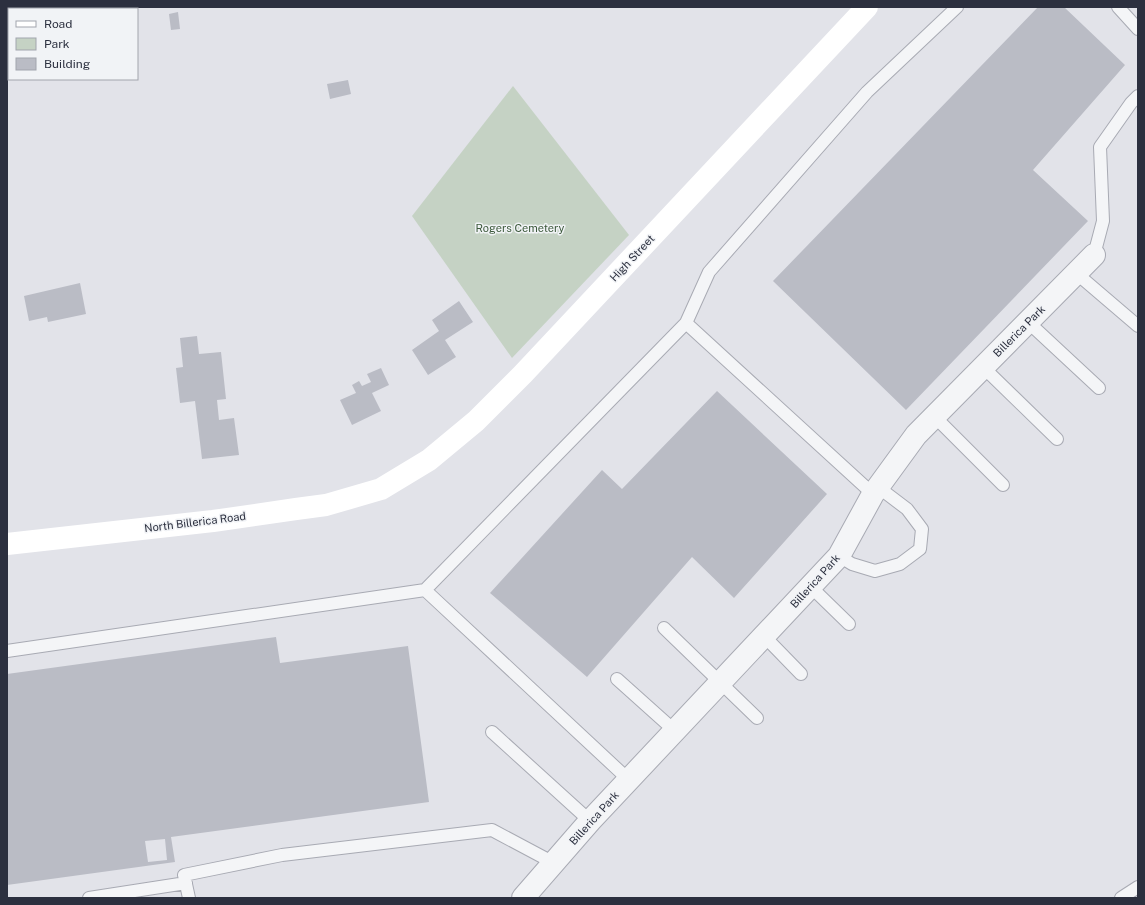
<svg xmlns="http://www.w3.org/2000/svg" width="1145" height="905" font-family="'Public Sans',sans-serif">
	<rect width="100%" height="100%" fill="#e2e3e9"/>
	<path fill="#c5d2c4" d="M513,86l116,149 -117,123 -100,-142z"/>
	<path fill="#babcc5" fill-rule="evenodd" d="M1038,7h26l61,58 -92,105 55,51 -182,189 -133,-129z
		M178,12l2,17 -9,1 -2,-16z
		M348,80l3,14 -21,5 -3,-15z
		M80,283l6,31 -38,8 -1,-5 -18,4 -5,-25z
		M459,301l14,21 -28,18 11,17 -28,18 -16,-25 27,-19 -7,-11z
		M197,336l2,18 22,-2 5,47 -9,1 2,20 15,-2 5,37 -37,4 -7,-58 -15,2 -4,-35 7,-1 -3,-29z
		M381,368l8,17 -17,8 9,18 -29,14 -12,-25 16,-7 -4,-8 7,-4 3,5 9,-4 -4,-8z
		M717,391l110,103 -93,104 -42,-41 -105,120 -97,-84 112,-123 20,19z
		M276,637l4,26 128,-17 21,156 -258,35 4,25 -168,23v-211zM165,839l2,21 -19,2 -3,-21z"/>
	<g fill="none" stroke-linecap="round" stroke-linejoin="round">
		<defs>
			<path id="service" d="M1118,7l20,22
				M1094,255l9,-34 -3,-74 31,-44 7,-7
				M1076,273l62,53
				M1028,322l71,66
				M983,367l74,72
				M935,417l68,68
				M873,494l-187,-171 23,-51 158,-180 90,-85
				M839,556l13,8 23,7 25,-7 20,-15 2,-20 -15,-20 -29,-22
				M811,587l38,37
				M425,590l204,190
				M664,628l93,90
				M764,636l37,38
				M7,651l418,-61 261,-267
				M617,679l58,52
				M492,732l98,89
				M89,898l97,-15
				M189,898l-5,-23 98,-20 210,-25 62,33
				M1121,898l17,-11"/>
			<path id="minor" d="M523,898l67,-77 249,-265 34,-62 43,-59 178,-180"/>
		</defs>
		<use href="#service" stroke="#a8aab3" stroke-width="14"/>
		<use href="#minor" stroke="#a8aab3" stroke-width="24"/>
		<use href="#service" stroke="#f4f5f7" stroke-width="12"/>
		<use href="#minor" stroke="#f4f5f7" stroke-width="22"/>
		<path stroke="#fff" stroke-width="22" d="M7,544l206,-23 83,-12 30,-4 55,-16 48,-29 47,-39 47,-47 344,-367"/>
	</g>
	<g text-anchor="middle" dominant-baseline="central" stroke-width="3" stroke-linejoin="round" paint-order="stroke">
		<g font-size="11" fill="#3c593b" stroke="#f1f3f6">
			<text x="520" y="228">Rogers Cemetery</text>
		</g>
		<g font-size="11" fill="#2c303f" stroke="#f1f3f6">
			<text transform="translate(632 258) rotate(-47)">High Street</text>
			<text transform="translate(1019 331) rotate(-45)">Billerica Park</text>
			<text transform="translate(195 522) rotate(-7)">North Billerica Road</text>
			<text transform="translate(815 581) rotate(-48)">Billerica Park</text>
			<text transform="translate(594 818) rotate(-48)">Billerica Park</text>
		</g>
	</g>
	<rect width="1145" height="905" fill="none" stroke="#2c303f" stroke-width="16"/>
	<rect x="8" y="8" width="130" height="72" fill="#f1f3f6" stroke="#a2a5ad"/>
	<rect x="16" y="21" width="20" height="6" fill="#ffffff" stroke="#a2a5ad"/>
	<text x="44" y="28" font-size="12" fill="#2c303f">Road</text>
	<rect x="16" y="38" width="20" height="12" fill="#c5d2c4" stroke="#a2a5ad"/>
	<text x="44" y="48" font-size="12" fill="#2c303f">Park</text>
	<rect x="16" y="58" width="20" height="12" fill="#babcc5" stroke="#a2a5ad"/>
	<text x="44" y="68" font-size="12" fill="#2c303f">Building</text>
</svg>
